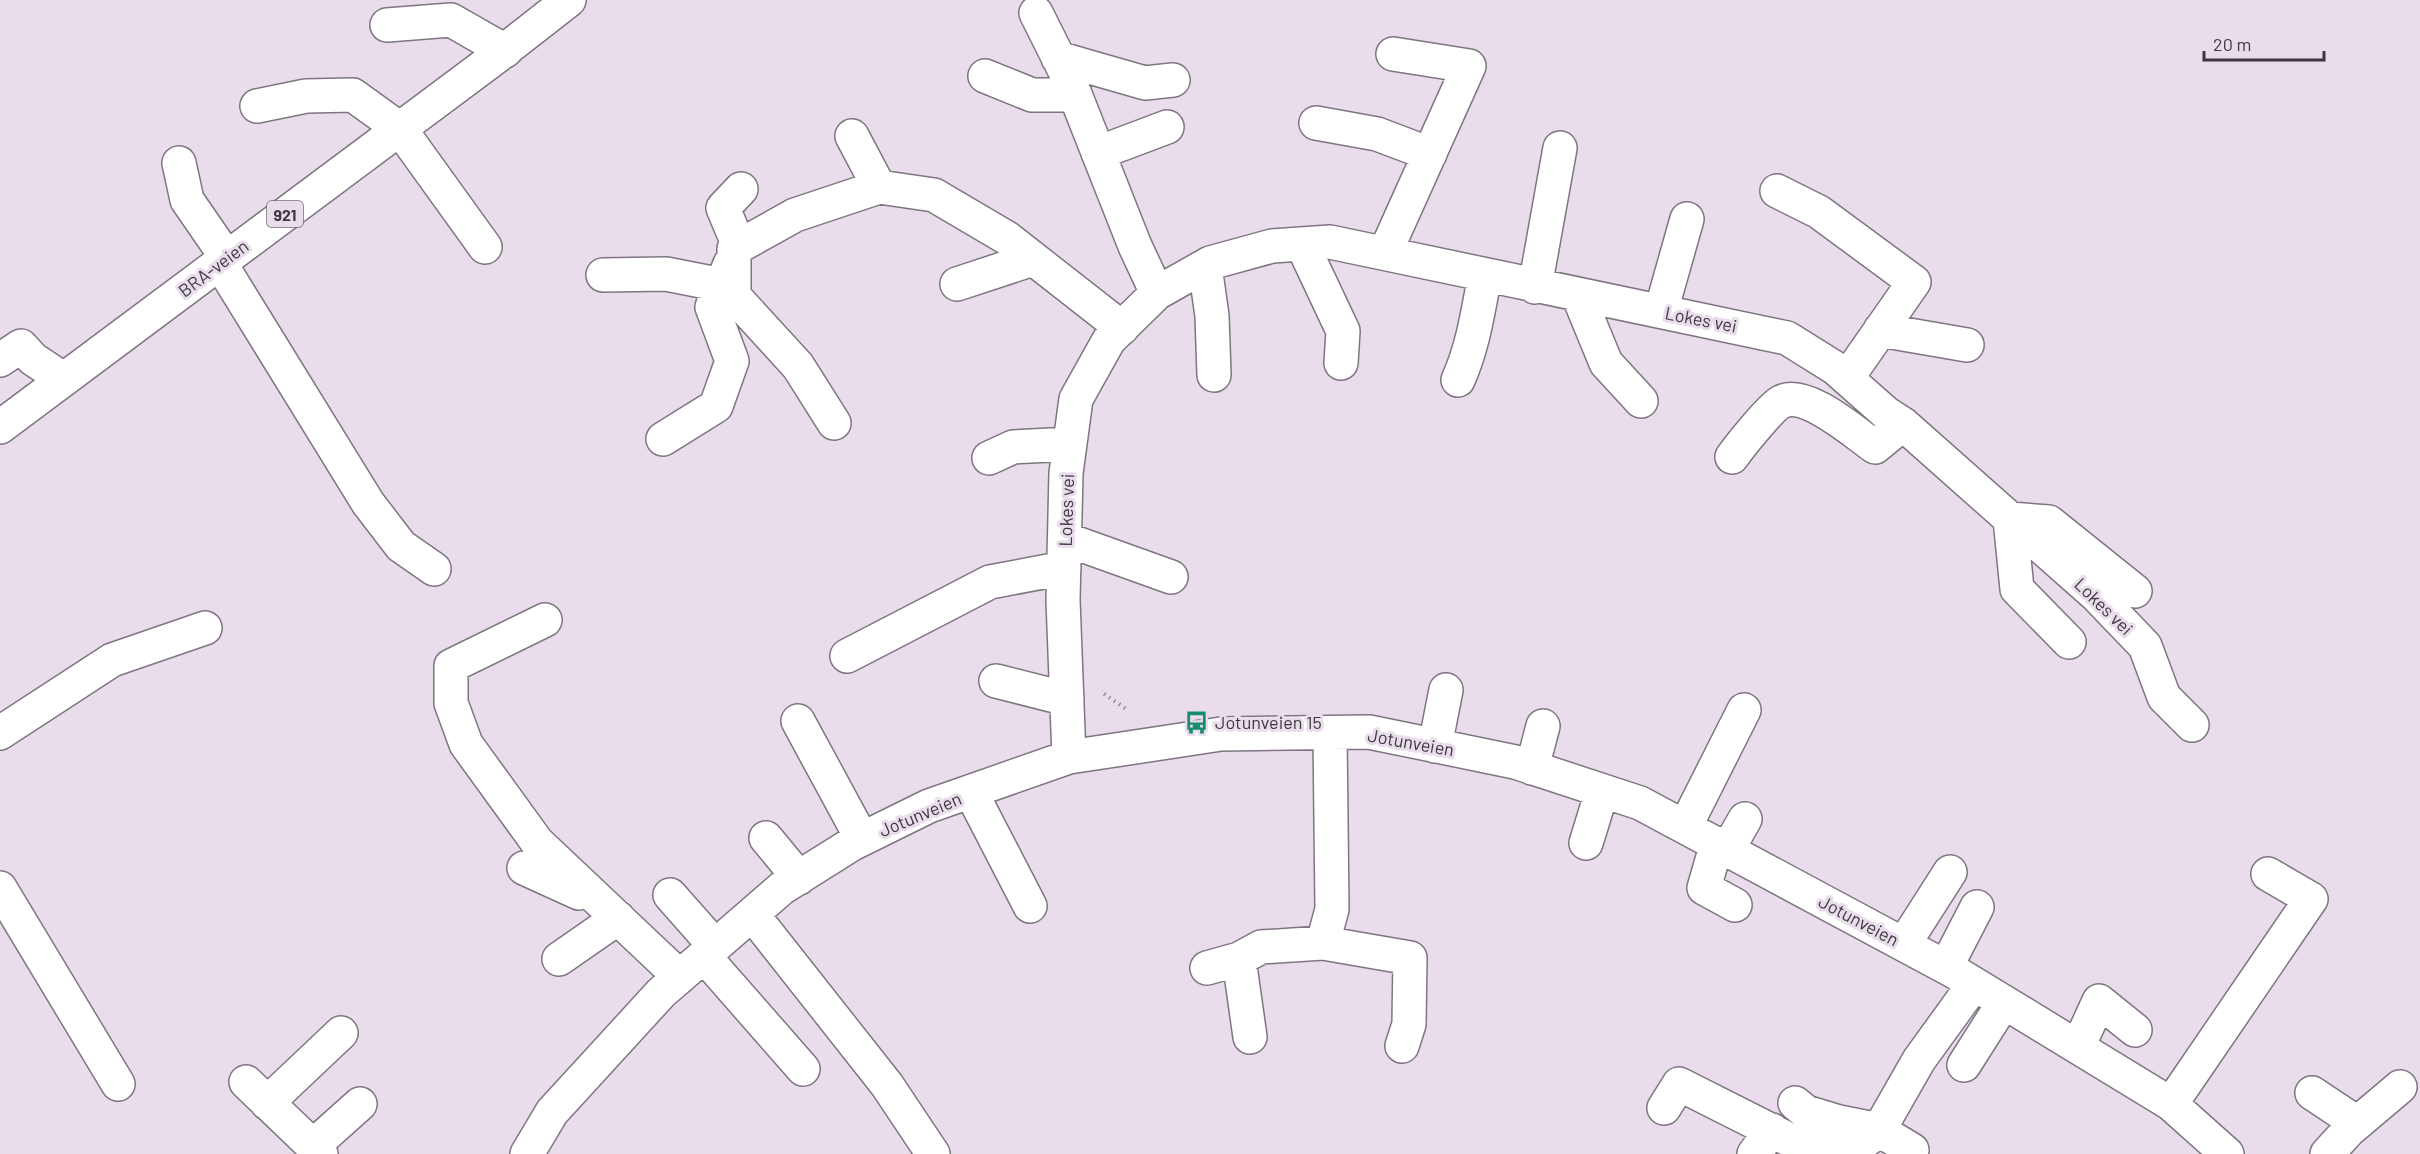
<svg xmlns="http://www.w3.org/2000/svg" width="2420" height="1154" font-family="Barlow,sans-serif">
	<rect width="100%" height="100%" fill="#e9ddec"/>
	<g fill="none" stroke-linecap="round" stroke-linejoin="round">
		<defs>
			<path id="minor" d="M1036,13l33,66 66,167 22,47
				M387,25l64,-5 54,31
				M1058,58l87,25 28,-3
				M985,76l47,19h43
				M257,106l49,-10 47,-1 47,34 85,118
				M1316,123l61,11 53,20
				M852,136l27,51
				M1098,153l69,-26
				M179,163l8,37 40,58
				M1777,191l42,21 95,70 -67,96
				M1302,244l41,87 -2,32
				M739,246l-16,-38 18,-19
				M1385,253l84,-187 -76,-12
				M220,263l148,240 33,43 33,23
				M1205,266l7,50 2,59
				M603,275l63,-1 56,11
				M957,284l76,-25
				M1535,287l25,-139
				M1578,295l28,68 35,38
				M1661,311l26,-92
				M1880,330l87,15
				M0,360l21,-14 12,13 30,20
				M1458,380c15,-33 20,-69 27,-105
				M834,423l-36,-57 -64,-70v-47l61,-34 84,-28 55,8 73,43 115,90
				M663,439l53,-33 16,-45 -20,-54 18,-43
				M1732,457c7,-10 39,-50 49,-55 25,-13 74,31 94,45l28,-23
				M989,458l24,-11 57,-3
				M1065,539l106,38
				M545,620l-94,46v37l15,41 71,98 143,135
				M2069,642l-52,-53 -7,-70 39,3 86,69
				M847,656l143,-74 74,-14
				M996,681l71,18
				M798,721l64,118
				M0,733l112,-73 93,-32
				M1435,746l11,-56
				M1069,757l-6,-157 3,-127 10,-74 33,-59 48,-47 53,-30 62,-17 58,-4 457,96 48,30 51,45 17,11 194,172 48,50 19,51 28,28
				M1532,768l11,-42
				M971,792l59,114
				M1685,827l59,-117
				M766,838l33,40
				M1586,843l16,-52
				M1717,843l-13,45 31,17
				M1728,849l17,-30
				M524,868l55,25
				M0,888l118,196
				M670,895l45,51
				M752,914l135,171 46,69
				M1323,943l87,15 -1,66 -7,22
				M1904,944l46,-72
				M704,956l99,113
				M559,959l59,-41
				M1946,967l31,-60
				M1207,968l32,-9
				M1250,1037l-11,-78 22,-12 62,-4 9,-34 -2,-176
				M2078,1047l21,-46 36,29
				M1964,1065l40,-63
				M246,1082l75,72
				M2312,1093l45,30
				M267,1103l74,-70
				M1795,1103l11,9 33,10 40,8 33,20
				M2171,1104l140,-205 -43,-25
				M1664,1108l15,-24 115,58 34,11 27,-4 24,-19 40,-70 55,-76
				M313,1146l47,-42
				M527,1154l25,-42 109,-119 121,-105 70,-44 77,-38 140,-49 152,-23 148,-2 146,30 125,41 313,168 218,133 56,50
				M1754,1154l18,-24
				M2327,1154l21,-23 52,-44"/>
			<path id="major" d="M0,427l496,-370 73,-57"/>
		</defs>
		<use href="#minor" stroke="#7f7581" stroke-width="36"/>
		<use href="#major" stroke="#7f7581" stroke-width="36"/>
		<path stroke="#948b96" stroke-width="4" stroke-dasharray="1.5 4.5" stroke-linecap="butt" d="M1104,694l24,16"/>
		<use href="#minor" stroke="#fff" stroke-width="33"/>
		<use href="#major" stroke="#fff" stroke-width="33"/>
	</g>
	<defs>
		<symbol id="bus-bare" viewBox="-9 -9 18 18"><path d="M-5-6H5V4H4V6H2V4H-2V6H-4V4H-5ZM-3.5-4V0h7V-4ZM-3.5 1.2v1.5H-2V1.2ZM2 1.2v1.5H3.5V1.2Z" fill="#198c6e" stroke="#e9ddec" stroke-width="2.5" paint-order="stroke"/></symbol>
	</defs>
	<g fill-rule="evenodd">
		<use href="#bus-bare" x="1180" y="706" width="33" height="33"/>
	</g>
	<g text-anchor="middle" dominant-baseline="central" stroke-width="6" stroke-linejoin="round" paint-order="stroke">
		<rect fill="#e9ddec" stroke="#716a72" stroke-width="1.5" x="267" y="201" width="36" height="26" rx="4.5"/>
		<g font-size="16" font-weight="bold" fill="#3d383e">
			<text x="285" y="214">921</text>
		</g>
		<g font-size="18" fill="#3d383e" stroke="#e9ddec">
			<text transform="translate(213 268) rotate(-37)">BRA-veien</text>
			<text transform="translate(1701 319) rotate(11)">Lokes vei</text>
			<text transform="translate(1066 510) rotate(-88)">Lokes vei</text>
			<text transform="translate(2104 606) rotate(44)">Lokes vei</text>
			<text transform="translate(1411 742) rotate(10)">Jotunveien</text>
			<text transform="translate(920 814) rotate(-23)">Jotunveien</text>
			<text transform="translate(1859 920) rotate(28)">Jotunveien</text>
		</g>
		<g font-size="18" fill="#3d383e" stroke="#e9ddec" text-anchor="start">
			<text x="1215" y="722">Jotunveien 15</text>
		</g>
	</g>
	<path d="M2204 51v9h120v-9" fill="none" stroke="#3d383e" stroke-width="3"/>
	<text x="2213" y="51" font-size="18" fill="#3d383e" stroke="#e9ddec" stroke-width="4.5" paint-order="stroke">20 m</text>
</svg>
